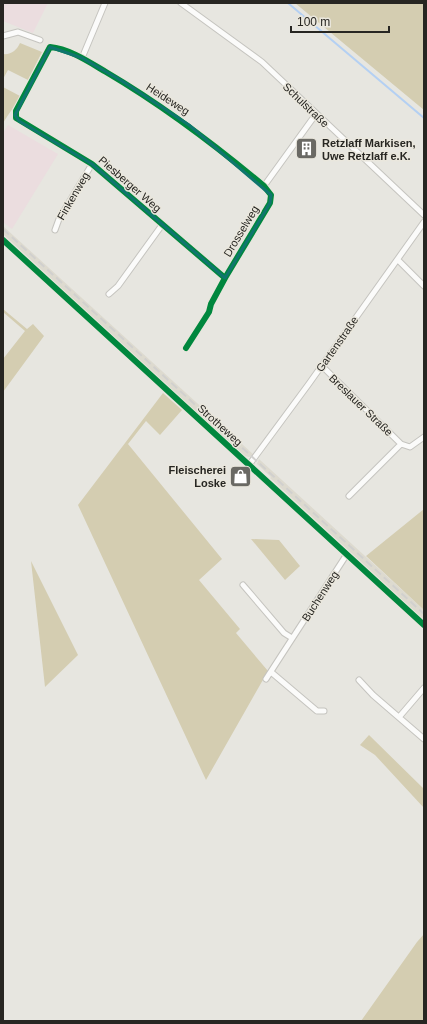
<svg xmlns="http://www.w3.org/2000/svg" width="427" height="1024" font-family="Arial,sans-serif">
	<rect width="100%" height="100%" fill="#e7e6e0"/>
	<path fill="#dddacf" d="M3,226l251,229 -5,2 -4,-1 -78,-70 -164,-152z
		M259,459l165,151v10l-154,-142 1,-1 -14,-13z"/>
	<path fill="#ebdddf" d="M3,3h45l-15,30 -30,-12z
		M8,125l50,29 -46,75 -9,-7v-89z"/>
	<path fill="#d4cdb1" d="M295,3h129v107z
		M20,43l22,9 -14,28 -20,-10 -5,9v-25c8,1 14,-4 17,-11z
		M3,87l17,9c-5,10 -11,17 -17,27z
		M3,309l24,20 6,-5 11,12 -41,56v-33l22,-28 -22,-19z
		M163,393l19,17 -22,25 -14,-14 -18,23 94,115 -23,21 41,49 -4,4 32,38 -62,109 -128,-275z
		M424,509v101l-58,-54z
		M251,539l28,1 21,26 -15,14z
		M31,561l47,94 -33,32z
		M369,735l55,54v19l-49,-53 -15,-10z
		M424,934v87h-63l56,-79z"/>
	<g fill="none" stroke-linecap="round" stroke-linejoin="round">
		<path stroke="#b4d0f3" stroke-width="2" d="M288,3l136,115"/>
		<defs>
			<path id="minor" d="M181,3l81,59 162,153
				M3,36l15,-4 22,8
				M82,58l23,-55
				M264,186l52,-72
				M55,230l4,-11 33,-55
				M3,240l421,385
				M398,260l26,26
				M109,294l9,-8 44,-61
				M186,348l23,-36 2,-8 14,-26 45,-75 1,-8 -7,-9c-50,-42 -102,-81 -158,-114 -17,-10 -36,-23 -56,-25l-34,64v7l76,46 133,114
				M322,366l79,78 9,3 14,-10
				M249,465l59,-80 116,-163
				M349,496l52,-52
				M243,585l41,48 8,5
				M271,672l46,39h7
				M266,679l81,-125
				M359,680l14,15 51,44
				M400,716l24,-28"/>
		</defs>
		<use href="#minor" stroke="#c5c4bf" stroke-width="7"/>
		<use href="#minor" stroke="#fbfbfa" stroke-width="5"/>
		<path stroke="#d1d0ce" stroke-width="2" stroke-dasharray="8 4" stroke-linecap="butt" d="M3,229l421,385"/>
		<defs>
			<path id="cycleway" d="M3,240l421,385
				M186,348l23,-36 2,-8 14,-26 45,-75 1,-8 -7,-9c-50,-42 -102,-81 -158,-114 -17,-10 -36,-23 -56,-25l-34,64v7l76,46 133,114"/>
		</defs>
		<use href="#cycleway" stroke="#eae7dd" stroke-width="8"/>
		<use href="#cycleway" stroke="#00873e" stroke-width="6"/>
	</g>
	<path fill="none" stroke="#0f766e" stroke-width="3" stroke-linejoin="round" d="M50,47l32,11 40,23 67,44 82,70 -1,8 -45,75 -133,-114 -73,-43 -4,-6z"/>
	<defs>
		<symbol id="building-square" viewBox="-11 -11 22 22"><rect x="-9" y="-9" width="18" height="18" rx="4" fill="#6a6964" stroke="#eae7dd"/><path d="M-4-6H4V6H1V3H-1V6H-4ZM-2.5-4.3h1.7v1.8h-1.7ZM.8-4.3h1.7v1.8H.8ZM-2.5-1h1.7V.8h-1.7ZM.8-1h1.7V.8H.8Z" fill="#fff"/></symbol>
		<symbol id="shop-square" viewBox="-11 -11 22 22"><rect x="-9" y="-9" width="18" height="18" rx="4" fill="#6a6964" stroke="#eae7dd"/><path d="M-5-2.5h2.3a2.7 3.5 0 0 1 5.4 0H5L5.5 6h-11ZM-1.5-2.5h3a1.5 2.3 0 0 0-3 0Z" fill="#fff"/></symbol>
	</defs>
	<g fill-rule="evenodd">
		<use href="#building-square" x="294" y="136" width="25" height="25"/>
		<use href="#shop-square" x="228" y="464" width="25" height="25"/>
	</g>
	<g text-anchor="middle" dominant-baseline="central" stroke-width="3" stroke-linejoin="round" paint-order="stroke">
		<g font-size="11" fill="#272622" stroke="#eae7dd">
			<text transform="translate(168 99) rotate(33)">Heideweg</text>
			<text transform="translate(306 105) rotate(44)">Schulstraße</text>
			<text transform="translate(130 184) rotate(41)">Piesberger Weg</text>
			<text transform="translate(73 196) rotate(-60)">Finkenweg</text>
			<text transform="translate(241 231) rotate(-59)">Drosselweg</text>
			<text transform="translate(337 344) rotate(-55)">Gartenstraße</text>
			<text transform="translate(361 405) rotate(44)">Breslauer Straße</text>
			<text transform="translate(220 425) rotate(42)">Strotheweg</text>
			<text transform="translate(320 596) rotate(-57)">Buchenweg</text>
		</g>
		<g font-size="11" font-weight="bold" fill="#272622" stroke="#eae7dd" text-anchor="start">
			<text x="322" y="143">Retzlaff Markisen,<tspan x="322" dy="13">Uwe Retzlaff e.K.</tspan></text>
			<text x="226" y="470" text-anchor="end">Fleischerei<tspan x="226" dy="13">Loske</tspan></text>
		</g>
	</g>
	<rect width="427" height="1024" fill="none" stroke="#272622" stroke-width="8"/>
	<path d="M291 26v6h98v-6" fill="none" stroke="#272622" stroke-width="2"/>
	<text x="297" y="26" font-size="12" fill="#272622" stroke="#eae7dd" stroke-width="3" paint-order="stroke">100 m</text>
</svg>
